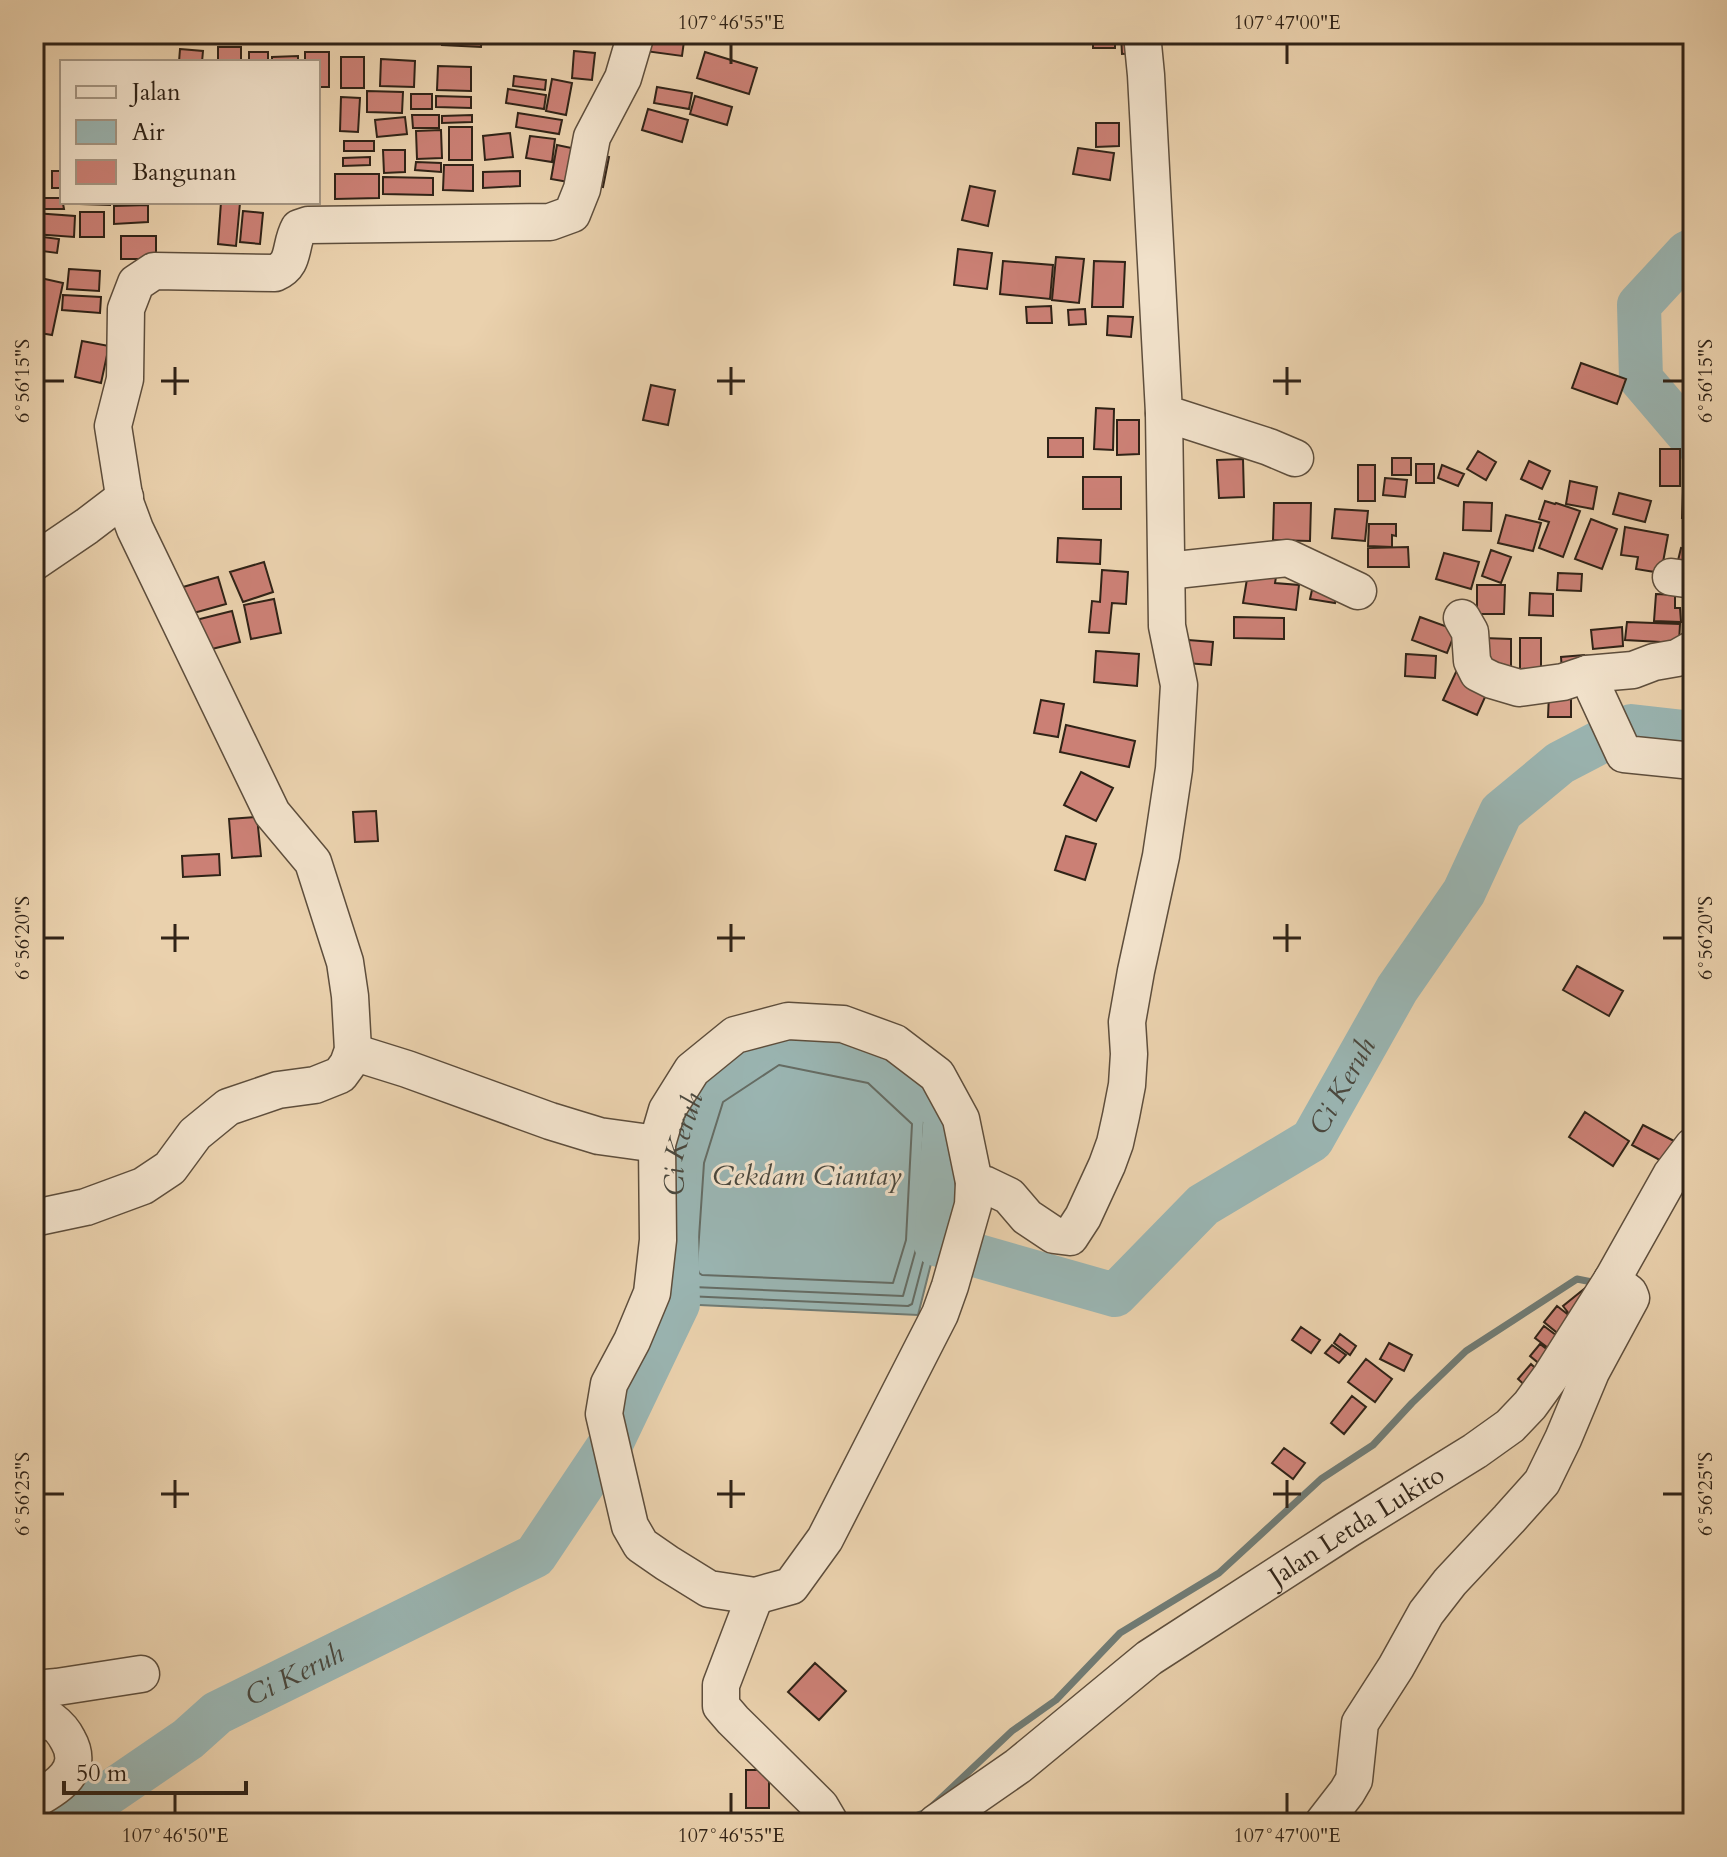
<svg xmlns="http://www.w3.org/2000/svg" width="1727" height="1857" font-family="Cardo,serif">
	<rect width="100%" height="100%" fill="#ead1ad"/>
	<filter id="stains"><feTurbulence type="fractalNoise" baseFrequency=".0025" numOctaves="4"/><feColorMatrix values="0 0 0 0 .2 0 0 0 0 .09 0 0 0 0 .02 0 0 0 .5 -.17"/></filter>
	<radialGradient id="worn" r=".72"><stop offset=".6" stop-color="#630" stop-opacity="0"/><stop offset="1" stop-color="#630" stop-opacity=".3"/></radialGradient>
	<path fill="#9ab5b2" stroke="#707b74" stroke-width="2" d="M775,1033l108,22 60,58 -7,131 -18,71 -240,-11 -12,-31 8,-116 24,-75z"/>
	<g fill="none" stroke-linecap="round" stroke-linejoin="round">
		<path stroke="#656c64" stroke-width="2" d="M780,1052l95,20 49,48 -6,122 -15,54 -210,-9 -3,-3 -5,-15 7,-109 21,-65z
			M779,1065l89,18 44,41 -6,116 -13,43 -191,-8 -3,-2 -2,-6 7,-104 19,-61z
			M678,1212l4,-54 23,-70 62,-41
			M675,1271l8,23 3,2 222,10 4,-2 16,-61 6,-127 -54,-53 -96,-20"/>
		<path stroke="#707b74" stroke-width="7" d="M897,1823l29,-11 86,-81 44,-31 64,-67 99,-60 102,-94 52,-34 39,-42 54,-52 111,-72 15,3 5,4"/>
		<g stroke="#9ab5b2" stroke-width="44">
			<path d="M1693,250l-6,3 -48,52 2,74 52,61"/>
			<path id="s1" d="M65,1823l123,-84 29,-26 318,-157 79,-118 64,-134 -4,-147 24,-75 77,-49 108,22 63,58 -10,131 179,51 88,-90 109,-65 85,-151 67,-97 37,-80 59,-49 71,-37 62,7"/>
		</g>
	</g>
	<path fill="#cb8075" stroke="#302317" stroke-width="2" d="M443,34h39l-1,13 -39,-2z
		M647,34h38l-3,22 -37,-5z
		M1093,34h22v14h-22z
		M1121,34h17l1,19 -17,1z
		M218,47h23v15h-23z
		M180,49l23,2 -1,11h-23z
		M574,51l21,2 -3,27 -20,-2z
		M249,52h19v10h-19z
		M305,52h24v35h-11v-25h-13z
		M705,52l52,16 -8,26 -52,-16z
		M298,56v6h-26v-5z
		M341,57h23v31h-23z
		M381,59l34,2 -1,26 -34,-1z
		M438,66l33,1v24l-34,-1z
		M514,76l32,4 -1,10 -32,-4z
		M552,79l20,4 -6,32 -20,-4z
		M657,87l35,6 -3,16 -35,-6z
		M508,89l38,6 -2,14 -38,-6z
		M367,91l36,1 -1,21 -35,-1z
		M411,94h21v15h-21z
		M436,96l35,1v11l-35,-1z
		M695,96l37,11 -5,18 -37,-11z
		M341,97l19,1 -2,34 -18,-1z
		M648,109l40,11 -6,22 -40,-12z
		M518,113l44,7 -3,14 -43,-7z
		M412,115h27v13h-26z
		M472,115v7l-30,1v-7z
		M405,117l2,17 -30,3 -2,-17z
		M1096,123h23v23l-23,1z
		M449,127h23v33h-23z
		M441,130l1,28 -25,1 -1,-28z
		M510,133l3,24 -28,3 -2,-24z
		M530,136l25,3 -3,23 -26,-4z
		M344,141h30v10h-30z
		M557,145l29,6 -6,33 -29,-5z
		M1078,148l36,5 -4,27 -37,-6z
		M383,150h22v22l-21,1z
		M593,154l16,3 -6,30 -16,-3z
		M370,157v8l-27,1v-8z
		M416,162l25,1v9l-26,-2z
		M444,165h29v26l-30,-1z
		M52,171h10v17h-10z
		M520,171v15l-37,2v-16z
		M335,174h44v24l-44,1z
		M383,177l50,1v17l-50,-1z
		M970,186l25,5 -7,35 -26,-6z
		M35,198h27l2,11h-29z
		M82,202h28v3l-29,-1z
		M221,202l19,1 -4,43 -18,-2z
		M148,205v17l-34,2v-18z
		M243,211l20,2 -3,31 -20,-2z
		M80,212h24v25h-24z
		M34,213l41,3 -1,21 -40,-3z
		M35,236l24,3 -2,14 -23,-3z
		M121,236h35v23h-35z
		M958,249l34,4 -5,36 -33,-4z
		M1056,257l28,2 -5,44 -27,-3z
		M1003,261l50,4 -3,34 -50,-5z
		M1094,261l31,1 -2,45h-31z
		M69,269l31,2 -1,20 -32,-2z
		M36,277l27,6 -11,52 -18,-3v-46z
		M63,295l38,2 -1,16 -38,-3z
		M1051,306l1,17h-25l-1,-16z
		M1085,309l1,15 -17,1 -1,-15z
		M1108,316l25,1 -2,20 -24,-2z
		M82,341l27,5 -8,37 -26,-6z
		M1581,363l45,16 -9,25 -45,-16z
		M651,385l24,5 -7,35 -25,-5z
		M1096,408l18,1 -1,41 -19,-1z
		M1117,420h22v34l-22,1z
		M1048,438h35v19h-35z
		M1660,449h20v37h-20z
		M1478,451l18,11 -10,18 -19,-11z
		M1684,456h9v62h-11l1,-26h2z
		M1392,458h19v17h-19z
		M1243,459l1,38 -25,1 -2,-38z
		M1529,461l21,10 -8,18 -21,-10z
		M1416,464h18v19h-18z
		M1358,465h17v36h-17z
		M1442,465l22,9 -6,12 -20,-8z
		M1083,477h38v32h-38z
		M1385,478l22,2 -2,17 -22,-2z
		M1570,481l27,6 -4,22 -27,-5z
		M1619,493l32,8 -6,21 -32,-8z
		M1545,501l10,3 1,-1 24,8 -17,46 -24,-9 10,-26 -10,-3z
		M1464,502l28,1 -1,28 -28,-1z
		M1274,503h37l-1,38 -37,-1z
		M1335,509l33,2 -3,30 -33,-3z
		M1506,515l35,8 -8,28 -35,-8z
		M1591,519l26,10 -15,40 -27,-10z
		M1693,520v25h-6l2,-24z
		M1369,524h27v12l-4,-1v12l-24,-1z
		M1625,527l43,8 -7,38 -25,-4 2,-12 -17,-2z
		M1058,538l43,2 -1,24 -43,-2z
		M1408,547l1,20h-41v-19z
		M1681,548l12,3v26l-18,-4z
		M1491,550l20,7 -10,26 -19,-7z
		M1444,553l35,9 -8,27 -35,-10z
		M264,562l9,30 -30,10 -13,-30z
		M1249,567l28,4 -2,12 24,2 -3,25 -53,-7z
		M1102,570l26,2 -2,32 -14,-1 -3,30 -20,-1 3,-31 8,1z
		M1558,573l24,1 -1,17 -24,-1z
		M218,577l8,27 -36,10 -7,-27z
		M1314,581l24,4 -3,18 -25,-4z
		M1477,585h28l-1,29h-27z
		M1530,593l23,1v22l-24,-1z
		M1656,594l19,1v13h5l1,14 -27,-1z
		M1683,595h10v37h-8z
		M274,599l7,34 -30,6 -7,-34z
		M232,611l8,31 -36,9 -8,-31z
		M1234,617l50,1v21l-50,-1z
		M1420,617l36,13 -9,23 -35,-13z
		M1627,622l53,2 -1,19 -54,-3z
		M1622,627l1,19 -30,3 -2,-19z
		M1484,638l27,1v28l-28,-1z
		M1520,638h21v35h-21z
		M1188,640l25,2 -2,23 -25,-2z
		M1096,651l43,3 -2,32 -43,-4z
		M1406,654l30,2 -1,22 -30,-2z
		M1584,655l1,14 -23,2 -1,-14z
		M1456,672l34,14 -13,29 -34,-15z
		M1549,694h22v23h-23z
		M1041,700l23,4 -6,33 -24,-4z
		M1066,725l69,16 -6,26 -69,-15z
		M1081,772l32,16 -17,33 -32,-16z
		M376,811l2,30 -23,1 -2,-30z
		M257,817l4,39 -29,2 -3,-39z
		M1066,836l30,8 -11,36 -30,-10z
		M219,854l1,21 -37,2 -1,-21z
		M1577,966l46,25 -14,25 -46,-26z
		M1585,1112l44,29 -16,25 -44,-29z
		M1643,1125l35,18 -11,21 -35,-19z
		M1589,1285l-16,34 -10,-13z
		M1557,1306l18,14 -14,16 -17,-14z
		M1544,1326l21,16 -9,12 -21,-16z
		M1301,1327l19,13 -9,13 -19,-13z
		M1340,1334l16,12 -6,9 -16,-12z
		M1389,1343l23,12 -8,16 -24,-12z
		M1540,1344l17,13 -10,13 -17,-14z
		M1332,1345l14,10 -7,8 -14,-10z
		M1366,1359l26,20 -17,23 -27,-20z
		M1531,1364l16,15 -14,14 -15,-14z
		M1352,1396l14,11 -22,27 -13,-11z
		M1284,1448l21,15 -12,16 -21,-16z
		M815,1663l31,28 -27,29 -31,-28z
		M746,1770h23v38h-23z"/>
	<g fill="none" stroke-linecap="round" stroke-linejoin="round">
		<defs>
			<g id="minor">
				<path d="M1142,34l4,41 18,338 105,34 26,11"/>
				<path d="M34,562l53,-36 38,-29"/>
				<path d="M1167,571l121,-13 70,33"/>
				<path d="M1671,577l22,3"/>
				<path d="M1462,618l8,14 2,29 6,12 14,7 27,8 44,-6 24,-8 46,-4 21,-8 23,-4 16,-9"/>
				<path d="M1587,674l37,80 69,7"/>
				<path d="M788,1021l55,3 52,19 42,32 24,44 13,63 -1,23 -23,81 -10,28 -115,225 -34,47 -36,10 -46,-7 -42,-26 -26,-18 -11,-19 -26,-112 5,-30 23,-43 20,-48 6,-53 -1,-96 10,-34 25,-40 43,-35z"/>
				<path d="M353,1050l6,4 48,15 143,52 49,15 58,8"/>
				<path d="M974,1182l12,3 23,11 18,21 27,18 16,2 13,-20 24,-52 8,-22 6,-27 6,-31 2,-31 -2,-32 9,-51 25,-115 13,-87 5,-84 -12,-59 -3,-213"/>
				<path d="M34,1218l52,-11 57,-21 27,-18 25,-34 33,-27 50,-17 37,-5 25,-10 8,-11 5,-14 -3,-54 -5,-34 -32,-100 -41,-49 -137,-284 -10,-27 -12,-76 12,-47 1,-70 10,-26 18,-12 121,2c21,-9 14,-27 24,-45l9,-3 242,-3 22,-8 10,-25 10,-52 31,-59 13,-44"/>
				<path d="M755,1596l-34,89v21l12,14 87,86 10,17"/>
				<path d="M34,1689l23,-2 84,-13"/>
				<path d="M34,1724l17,-4c8,6 13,12 17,20 17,30 -10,47 -34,60"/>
				<path id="s2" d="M936,1823l82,-57 131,-108 198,-128 128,-79 35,-25 20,-21 21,-29 61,-96 59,-105 22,-29"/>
				<path d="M1323,1823l24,-31 7,-12 6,-57 36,-56 30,-54 24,-31 59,-63 33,-37 21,-43 28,-67 40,-74 -2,-5 -17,-13"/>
			</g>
		</defs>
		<use href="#minor" stroke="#5e4e3c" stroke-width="39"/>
		<use href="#minor" stroke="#f1e1ca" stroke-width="36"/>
	</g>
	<path fill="none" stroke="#302317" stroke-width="3" d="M731,44v20M1287,44v20M175,367v28M731,367v28M1287,367v28M44,381h20M161,381h28M717,381h28M1273,381h28M1663,381h20M175,924v28M731,924v28M1287,924v28M44,938h20M161,938h28M717,938h28M1273,938h28M1663,938h20M175,1480v28M731,1480v28M1287,1480v28M44,1494h20M161,1494h28M717,1494h28M1273,1494h28M1663,1494h20M175,1793v20M731,1793v20M1287,1793v20"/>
	<g text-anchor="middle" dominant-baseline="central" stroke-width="6" stroke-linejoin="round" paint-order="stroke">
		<g font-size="26" fill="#302317" stroke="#f1e1ca">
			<text stroke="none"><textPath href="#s2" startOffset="516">Jalan Letda Lukito</textPath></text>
		</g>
		<g font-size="28" font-style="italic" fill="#4a483e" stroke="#f1e1ca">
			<text stroke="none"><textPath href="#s1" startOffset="1978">Ci Keruh</textPath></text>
			<text stroke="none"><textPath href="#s1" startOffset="994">Ci Keruh</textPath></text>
			<text x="807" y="1176">Cekdam Ciantay</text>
			<text stroke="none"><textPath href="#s1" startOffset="274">Ci Keruh</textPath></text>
		</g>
	</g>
	<rect width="1727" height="1857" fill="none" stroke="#ead1ad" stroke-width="88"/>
	<rect x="60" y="60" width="260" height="144" fill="#f1e1ca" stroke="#a49582" stroke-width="2"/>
	<rect x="76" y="86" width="40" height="12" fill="#f1e1ca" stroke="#a49582" stroke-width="2"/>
	<text x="132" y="100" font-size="24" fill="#302317">Jalan</text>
	<rect x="76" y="120" width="40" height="24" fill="#9ab5b2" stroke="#a49582" stroke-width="2"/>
	<text x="132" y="140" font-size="24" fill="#302317">Air</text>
	<rect x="76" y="160" width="40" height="24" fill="#cb8075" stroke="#a49582" stroke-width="2"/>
	<text x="132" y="180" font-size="24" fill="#302317">Bangunan</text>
	<path d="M64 1781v12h182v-12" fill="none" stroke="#302317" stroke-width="4"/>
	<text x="76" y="1781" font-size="24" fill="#302317" stroke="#f1e1ca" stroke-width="6" paint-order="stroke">50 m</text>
	<rect x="44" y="44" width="1639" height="1769" fill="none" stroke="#302317" stroke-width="3"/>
	<g font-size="20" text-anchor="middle" fill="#302317">
		<text x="731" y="29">107°46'55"E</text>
		<text x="1287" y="29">107°47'00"E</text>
		<text transform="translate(22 381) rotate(-90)" y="7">6°56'15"S</text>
		<text transform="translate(1705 381) rotate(-90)" y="7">6°56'15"S</text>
		<text transform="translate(22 938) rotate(-90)" y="7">6°56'20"S</text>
		<text transform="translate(1705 938) rotate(-90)" y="7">6°56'20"S</text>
		<text transform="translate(22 1494) rotate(-90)" y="7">6°56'25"S</text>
		<text transform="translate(1705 1494) rotate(-90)" y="7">6°56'25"S</text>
		<text x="175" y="1842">107°46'50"E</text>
		<text x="731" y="1842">107°46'55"E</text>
		<text x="1287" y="1842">107°47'00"E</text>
	</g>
	<rect width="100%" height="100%" filter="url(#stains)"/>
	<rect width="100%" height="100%" fill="url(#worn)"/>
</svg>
